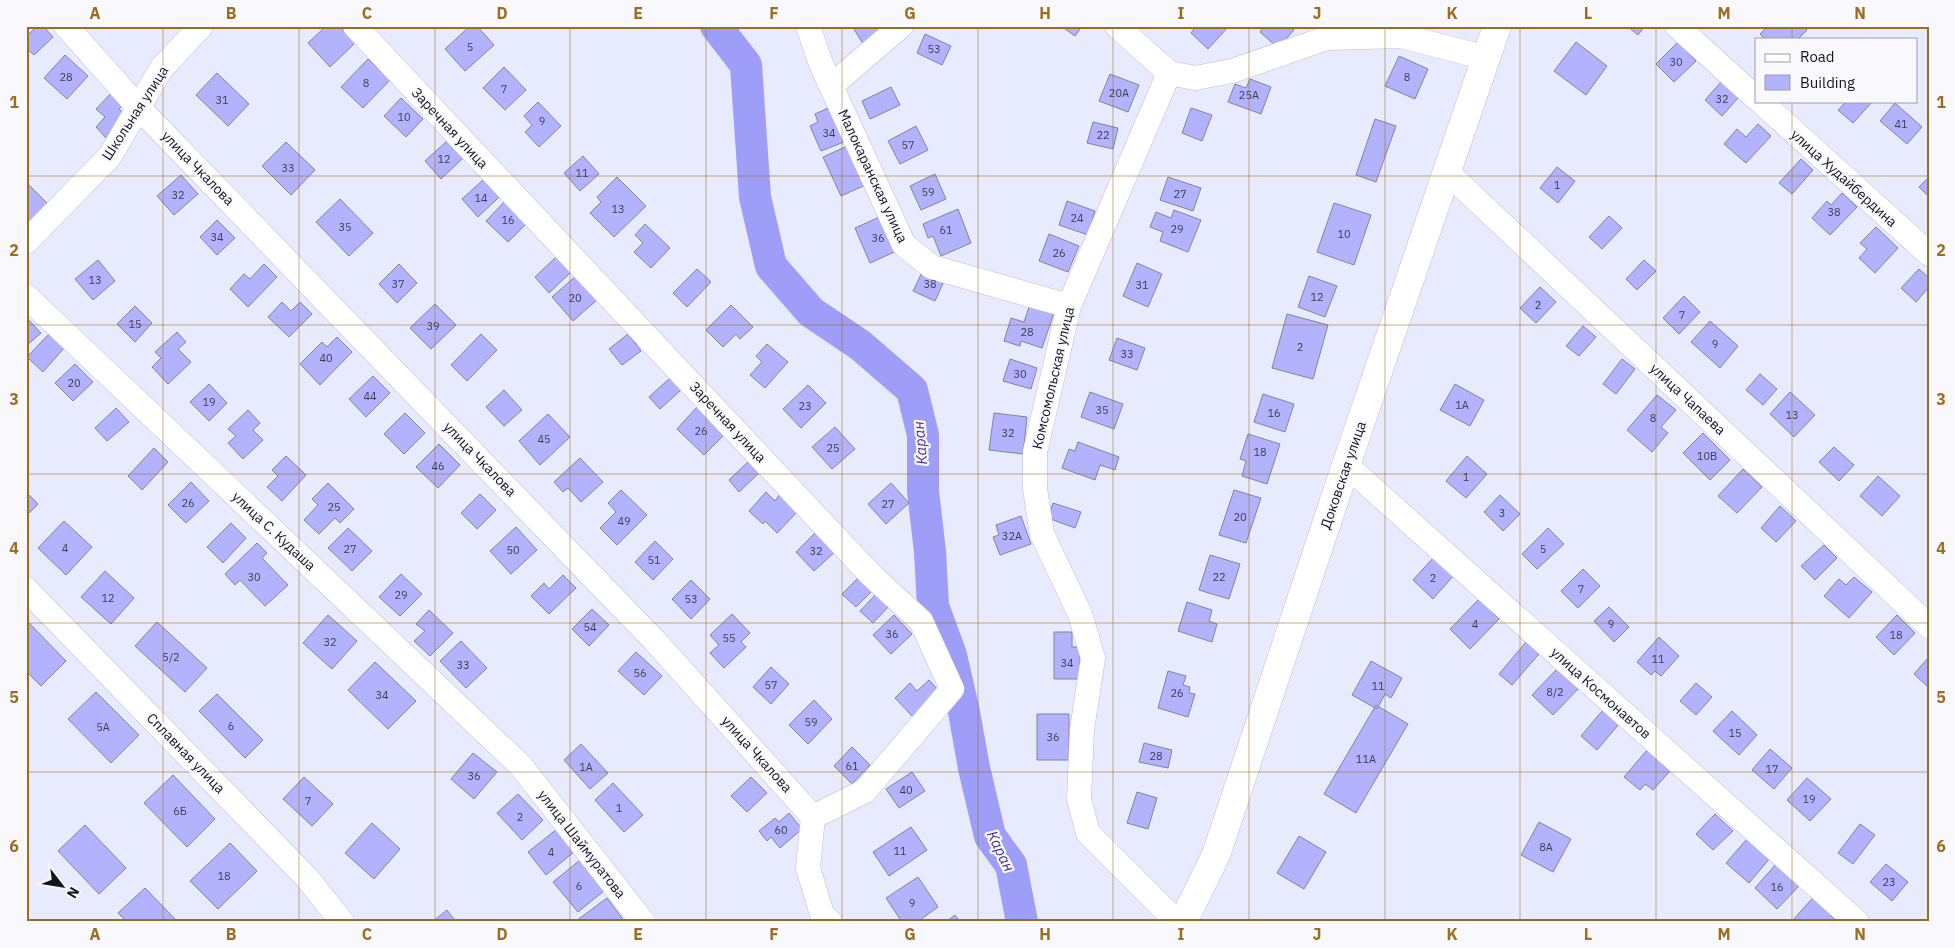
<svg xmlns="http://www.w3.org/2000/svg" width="1955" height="948" font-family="'IBM Plex Sans',sans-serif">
	<rect width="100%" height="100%" fill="#e8eafd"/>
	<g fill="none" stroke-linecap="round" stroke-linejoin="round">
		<path stroke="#9e9df7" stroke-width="32" d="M716,26l30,39 9,132 16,69 40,46 49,33 52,45 11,45v56l7,61 3,54 18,49 13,57 10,56 16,68 21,29 11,57"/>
	</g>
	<path fill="#b2b3fc" stroke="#83849a" d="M37,26h6l10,11 -19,18 -8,-7v-11z
		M326,26h13l16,17 -25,24 -22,-24z
		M470,26h7l17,19 -29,26 -20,-22z
		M852,26h36l-23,21z
		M1061,26h21l-7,10z
		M1196,26h33l-21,23 -17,-16z
		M1264,26h25l5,4 -16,18 -18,-16z
		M1627,26h18l-7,9z
		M1768,26h35l4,4 -9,9h-33l-5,-5z
		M925,34l26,12 -9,19 -25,-12z
		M1576,42l31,24 -21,29 -32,-24z
		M1678,42l18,19 -22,21 -18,-18z
		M65,55l23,21 -21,23 -23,-21z
		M1399,56l29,13 -13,30 -30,-13z
		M368,59l22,21 -27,28 -22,-21z
		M504,67l22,23 -21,20 -22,-22z
		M217,73l32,31 -21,22 -32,-31z
		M1110,74l29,11 -11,27 -29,-11z
		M1250,79l21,8 -10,27 -33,-12 7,-18 11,4z
		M1721,82l18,15 -17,19 -17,-16z
		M891,87l9,18 -30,14 -8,-18z
		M115,89l12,12 -8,8 9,8 -21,22 -11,-12 9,-10 -9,-8z
		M401,98l22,21 -17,18 -22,-21z
		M1847,101h26l-20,22 -15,-13z
		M538,102l23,24 -22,21 -14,-15 7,-7 -8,-9z
		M1895,103l27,24 -15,17 -27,-23z
		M835,105l14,35 -28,11 -11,-25 8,-4 -3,-8z
		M1191,108l21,7 -10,26 -20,-8z
		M1375,119l21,7 -20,56 -20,-7z
		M1093,122l25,6 -5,21 -26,-6z
		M1758,124l13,12 -25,27 -22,-19 13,-15 9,8z
		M916,126l12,24 -28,14 -12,-23z
		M448,140l16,17 -23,22 -16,-18z
		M286,142l29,28 -24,25 -29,-29z
		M852,144l18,39 -29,13 -18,-39z
		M583,156l16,18 -19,17 -16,-18z
		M1801,159l12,11 -21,24 -13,-11z
		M1557,167l18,14 -17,22 -18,-15z
		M935,174l11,25 -25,11 -11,-24z
		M181,175l17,19 -24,21 -17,-19z
		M617,177l29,29 -32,31 -24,-24 11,-11 -4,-5z
		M1168,177l33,11 -8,23 -33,-11z
		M1929,177v20l-10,-10z
		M483,180l16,17 -21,20 -16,-18z
		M28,184l20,20 -22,21v-40z
		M1842,193l15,14 -27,28 -18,-17 15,-17 4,4z
		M340,199l33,34 -24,23 -33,-34z
		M507,199l23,21 -22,22 -22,-21z
		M1067,201l28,10 -7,24 -29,-10z
		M1334,203l37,12 -17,50 -37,-13z
		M958,209l13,34 -30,13 -8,-20 -5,2 -5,-14z
		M1174,210l27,10 -13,32 -28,-11 3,-9 -13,-5 6,-15 15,6z
		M886,214l15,35 -31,14 -15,-35z
		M1609,216l13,12 -20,21 -13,-12z
		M217,220l18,18 -18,17 -17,-18z
		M645,224l25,24 -19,20 -17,-16 9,-9 -8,-8z
		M1876,227l22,21 -23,25 -16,-15 8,-9 -7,-6z
		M1049,234l30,12 -11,26 -29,-11z
		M557,256l14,16 -22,21 -14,-16z
		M98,260l17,21 -22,19 -18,-21z
		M1644,260l12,11 -19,19 -11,-11z
		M1137,263l25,11 -14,33 -25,-11z
		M264,264l13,13 -29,30 -18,-18 14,-15 6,5z
		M399,264l18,19 -20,20 -18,-19z
		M925,266l21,11 -11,24 -22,-10z
		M697,269l14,13 -24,25 -14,-14z
		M1919,269l10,9v9l-13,15 -15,-14z
		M577,275l21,24 -25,22 -21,-24z
		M1309,276l28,10 -12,31 -27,-10z
		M1540,287l16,15 -20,21 -16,-15z
		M1684,296l16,16 -21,22 -16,-16z
		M1031,301l24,9 -13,38 -21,-7 -1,5 -16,-5 7,-23 13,4z
		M282,302l9,9 9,-9 12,12 -23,23 -21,-20z
		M435,304l21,21 -25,24 -21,-21z
		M731,305l22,22 -13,12 -4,-5 -13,13 -17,-17z
		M135,306l17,17 -17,19 -18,-18z
		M1287,314l41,11 -15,54 -41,-11z
		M26,317l15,16 -15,13z
		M1710,321l28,25 -18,22 -29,-26z
		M1583,326l13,11 -17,19 -13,-10z
		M177,332l9,10 -8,7 13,13 -23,22 -16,-17 9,-9 -6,-6z
		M49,334l15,14 -21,24 -16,-15z
		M481,334l16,16 -30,31 -16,-16z
		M628,334l13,17 -19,14 -13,-16z
		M337,337l15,15 -32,33 -20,-21 22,-22 5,5z
		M1117,338l28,10 -8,22 -28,-10z
		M767,344l21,18 -23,26 -15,-13 12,-13 -6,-6z
		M1010,359l27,9 -6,21 -28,-8z
		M1622,359l13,10 -19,25 -13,-10z
		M75,364l18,18 -20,19 -18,-18z
		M1760,374l17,15 -14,16 -17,-15z
		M373,376l17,17 -24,24 -17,-18z
		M670,378l11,12 -21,19 -11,-12z
		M209,384l18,19 -18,18 -19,-19z
		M1455,384l29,16 -14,26 -30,-16z
		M808,385l18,18 -25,25 -18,-19z
		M504,390l18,20 -18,16 -18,-19z
		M1090,392l33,12 -9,25 -33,-12z
		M1790,392l25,23 -21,22 -24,-23z
		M1263,394l31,10 -9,28 -31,-10z
		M1657,395l19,15 -15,17 7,6 -16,19 -25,-22z
		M697,407l28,27 -21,21 -27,-26z
		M116,408l13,14 -22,19 -12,-13z
		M248,410l12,13 -7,7 10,10 -20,19 -15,-16 8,-7 -8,-7z
		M405,413l20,20 -21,21 -20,-20z
		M994,413l33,4 -4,37 -34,-4z
		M548,414l22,23 -30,28 -21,-24z
		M835,427l20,22 -23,20 -20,-22z
		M1703,433l27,27 -20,20 -27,-27z
		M1248,434l32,10 -13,40 -25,-8 4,-15 -6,-2z
		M1078,442l41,15 -4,13 -15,-5 -5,15 -33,-12 7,-19 6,2z
		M439,444l21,21 -22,23 -22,-21z
		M1834,447l20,18 -15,16 -20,-19z
		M154,448l14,14 -26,28 -14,-14z
		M286,456l20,19 -24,26 -15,-14 11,-11 -6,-6z
		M1467,456l20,18 -21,24 -20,-17z
		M580,458l23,24 -22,20 -13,-14 -5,4 -9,-10z
		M749,461l10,12 -20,19 -10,-12z
		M1743,469l19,18 -25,26 -19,-17z
		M1878,476l22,20 -18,20 -22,-20z
		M191,482l18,19 -23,22 -18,-18z
		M328,483l26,26 -14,14 -5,-5 -16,16 -15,-14 14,-15 -6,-6z
		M891,483l18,20 -23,21 -18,-20z
		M621,490l26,25 -30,30 -17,-17 16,-16 -8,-9z
		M1234,490l27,8 -15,45 -27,-8z
		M26,492l12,12 -12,12z
		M766,492l9,9 5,-7 18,17 -21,22 -12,-12 -2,3 -14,-13z
		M480,494l16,16 -19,19 -16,-16z
		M1500,495l20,19 -17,17 -19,-19z
		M1053,503l28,9 -6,16 -27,-10z
		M1780,506l16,15 -20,21 -15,-14z
		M1021,516l10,28 -31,11 -7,-18 6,-2 -3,-10z
		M64,521l28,26 -26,28 -28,-27z
		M231,523l15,15 -23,25 -16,-16z
		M516,527l21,23 -26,24 -21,-23z
		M348,528l24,23 -20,20 -24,-23z
		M1548,528l16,16 -27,25 -15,-15z
		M818,530l19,20 -23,21 -18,-19z
		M655,541l18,18 -20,21 -18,-18z
		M257,543l10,10 -5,5 26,27 -23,21 -25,-26 -5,5 -10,-11z
		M1824,545l13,13 -22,22 -14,-14z
		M1210,555l30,9 -11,35 -30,-9z
		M1434,557l20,18 -21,24 -20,-19z
		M1583,569l17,17 -22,22 -17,-17z
		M105,571l29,27 -23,26 -30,-27z
		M401,574l21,20 -22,22 -21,-19z
		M563,575l13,13 -27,26 -18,-18 13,-13 5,6z
		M1854,577l18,15 -23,26 -25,-22 15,-17 7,6z
		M858,578l14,13 -16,16 -14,-13z
		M691,580l19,19 -19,20 -19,-20z
		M878,592l13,12 -18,19 -13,-12z
		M1479,599l20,20 -29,30 -20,-20z
		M1187,602l25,8 -3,11 8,3 -5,18 -34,-11z
		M1609,607l20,20 -15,15 -20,-21z
		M592,609l17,16 -20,21 -17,-17z
		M429,610l24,23 -23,23 -16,-15 11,-10 -9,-7z
		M732,614l18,19 -9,9 5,5 -22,21 -14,-15 9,-8 -9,-10z
		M328,615l29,26 -25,28 -29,-26z
		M894,615l18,19 -21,20 -18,-19z
		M1897,615l18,18 -21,22 -18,-18z
		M26,620l40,41 -25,25 -15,-15z
		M157,622l50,46 -22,24 -50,-46z
		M1054,632h18v15h8v32h-26z
		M1659,637l20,19 -18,20 -6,-5 -4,4 -14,-13z
		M461,641l26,27 -21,20 -26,-27z
		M1526,642l13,12 -27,31 -13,-11z
		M636,652l26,24 -18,19 -26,-24z
		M1928,658h1v30l-15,-14z
		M1371,661l31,17 -11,20 -6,-4 -8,15 -25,-14z
		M375,662l41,39 -28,28 -40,-39z
		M771,667l18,17 -18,20 -18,-17z
		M1557,669l21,20 -25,26 -21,-20z
		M1168,671l18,5 -3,9 7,2 -1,6 6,1 -7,23 -30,-9z
		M929,680l11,12 -27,25 -18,-19 15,-15 7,8z
		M1696,683l16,14 -16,18 -16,-14z
		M96,692l43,43 -28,28 -43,-44z
		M217,694l46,46 -18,18 -46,-47z
		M814,700l18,19 -24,25 -19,-19z
		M1376,705l32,19 -52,89 -32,-19z
		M1603,710l16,14 -22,26 -16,-14z
		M1732,711l25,24 -18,20 -26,-24z
		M1037,714h32v46h-32z
		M1144,743l28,7 -4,18 -29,-6z
		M581,744l27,29 -18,16 -26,-29z
		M852,747l18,18 -18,19 -18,-18z
		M1770,749l22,19 -18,21 -22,-19z
		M1647,750l23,21 -17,19 -8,-6 -5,6 -16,-13z
		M473,753l24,19 -23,27 -23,-20z
		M912,772l13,19 -26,17 -13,-19z
		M173,775l42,44 -28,28 -43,-44z
		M304,777l29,27 -21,22 -29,-27z
		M751,777l16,16 -20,19 -16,-16z
		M1807,778l24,21 -21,22 -23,-21z
		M613,783l30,32 -19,17 -29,-32z
		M1137,792l20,6 -9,31 -21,-6z
		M518,794l25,26 -21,20 -25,-27z
		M789,813l13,16 -22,19 -9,-11 -4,4 -8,-10 16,-13 4,4z
		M1715,814l18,17 -20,19 -17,-16z
		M1539,822l32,17 -18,33 -32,-17z
		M372,823l28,26 -26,30 -29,-26z
		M1860,824l15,11 -22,29 -15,-11z
		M85,825l41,43 -27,26 -41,-43z
		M911,827l16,23 -38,26 -16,-24z
		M557,829l18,22 -29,24 -18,-23z
		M1299,836l27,16 -22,37 -27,-16z
		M1747,839l23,19 -21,25 -23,-20z
		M230,843l27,28 -39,38 -28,-28z
		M580,860l25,30 -27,22 -25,-30z
		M1776,864l23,22 -22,23 -22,-21z
		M1886,864l22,18 -16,19 -22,-19z
		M918,877l20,30 -21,15h-15l-16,-24z
		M145,888l33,34h-51l-9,-9z
		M1817,893l18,16 -5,6 8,7h-40l-4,-3z
		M607,898l18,24h-49v-1z
		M447,910l9,12h-24z
		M955,915l5,7h-14z"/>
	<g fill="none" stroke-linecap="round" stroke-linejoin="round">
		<defs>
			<path id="minor" d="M66,26l73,82 515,532 159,177 -5,51 14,46 8,8
				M355,26l516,549 50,46 31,68 -87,102 -52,26
				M808,26l13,38 83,181 28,22 137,39
				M1117,26l52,47 26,5 37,-7 95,-33 74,-2 86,22
				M1677,26l79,72
				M1169,73l-100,233 -34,146v37l7,45 38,80 13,44 -11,72 -3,69 9,34 89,89
				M831,86l70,-60
				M1760,101l169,153
				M1448,173l481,453
				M26,242l84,-86 51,-87 40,-43
				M26,296l495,470 122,156
				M1346,465l511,457
				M26,589l281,289 35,44"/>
			<path id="major" d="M1183,922l33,-67 130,-390 151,-439"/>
		</defs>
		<use href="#minor" stroke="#bdbed6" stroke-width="25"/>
		<use href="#major" stroke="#bdbed6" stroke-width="29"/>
		<use href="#minor" stroke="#fff" stroke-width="24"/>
		<use href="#major" stroke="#fff" stroke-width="28"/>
	</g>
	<path fill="none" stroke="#9c6c1f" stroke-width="1" stroke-opacity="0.55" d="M163,26v896M299,26v896M435,26v896M570,26v896M706,26v896M842,26v896M978,26v896M1113,26v896M1249,26v896M1385,26v896M1520,26v896M1656,26v896M1792,26v13M1792,101v821M26,176h1903M26,325h1903M26,474h1903M26,623h1903M26,772h1903"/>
	<g text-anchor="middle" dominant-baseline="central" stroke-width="4.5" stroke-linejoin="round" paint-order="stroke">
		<g font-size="11" fill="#3c3c54">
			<text x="470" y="47">5</text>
			<text x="934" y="49">53</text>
			<text x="1676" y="62">30</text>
			<text x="66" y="77">28</text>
			<text x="1407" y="77">8</text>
			<text x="366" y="83">8</text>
			<text x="504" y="89">7</text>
			<text x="1119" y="93">20А</text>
			<text x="1249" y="95">25А</text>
			<text x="1722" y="99">32</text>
			<text x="222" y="100">31</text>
			<text x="404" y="117">10</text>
			<text x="542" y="121">9</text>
			<text x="1901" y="124">41</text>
			<text x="829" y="133">34</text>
			<text x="1103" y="135">22</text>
			<text x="908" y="145">57</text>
			<text x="444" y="159">12</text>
			<text x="288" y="168">33</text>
			<text x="582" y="173">11</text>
			<text x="1557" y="185">1</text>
			<text x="928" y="192">59</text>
			<text x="1180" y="194">27</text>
			<text x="178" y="195">32</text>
			<text x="481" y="198">14</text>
			<text x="618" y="209">13</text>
			<text x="1834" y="212">38</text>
			<text x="1077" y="218">24</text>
			<text x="508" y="220">16</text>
			<text x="345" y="227">35</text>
			<text x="1177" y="229">29</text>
			<text x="946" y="230">61</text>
			<text x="1344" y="234">10</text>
			<text x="217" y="237">34</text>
			<text x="878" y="238">36</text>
			<text x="1059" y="253">26</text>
			<text x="95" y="280">13</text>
			<text x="398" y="284">37</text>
			<text x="930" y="284">38</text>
			<text x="1142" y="285">31</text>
			<text x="1317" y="297">12</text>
			<text x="575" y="298">20</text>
			<text x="1538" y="305">2</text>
			<text x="1682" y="315">7</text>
			<text x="135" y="324">15</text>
			<text x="433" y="326">39</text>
			<text x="1027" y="332">28</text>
			<text x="1715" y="344">9</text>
			<text x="1300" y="347">2</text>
			<text x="1127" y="354">33</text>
			<text x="326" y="358">40</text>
			<text x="1020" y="374">30</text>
			<text x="74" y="383">20</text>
			<text x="370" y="396">44</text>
			<text x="209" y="402">19</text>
			<text x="1462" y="405">1А</text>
			<text x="805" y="406">23</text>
			<text x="1102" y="410">35</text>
			<text x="1274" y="413">16</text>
			<text x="1792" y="415">13</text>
			<text x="1653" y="418">8</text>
			<text x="701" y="431">26</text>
			<text x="1008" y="433">32</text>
			<text x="544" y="439">45</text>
			<text x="833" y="448">25</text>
			<text x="1260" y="452">18</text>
			<text x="1707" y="456">10В</text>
			<text x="438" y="466">46</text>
			<text x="1466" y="477">1</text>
			<text x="188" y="503">26</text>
			<text x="888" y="504">27</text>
			<text x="334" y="507">25</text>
			<text x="1502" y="513">3</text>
			<text x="1240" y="517">20</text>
			<text x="624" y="521">49</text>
			<text x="1012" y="536">32А</text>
			<text x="65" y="548">4</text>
			<text x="350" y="549">27</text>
			<text x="1543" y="549">5</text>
			<text x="513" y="550">50</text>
			<text x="816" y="551">32</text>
			<text x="654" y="560">51</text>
			<text x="254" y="577">30</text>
			<text x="1219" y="577">22</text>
			<text x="1433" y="578">2</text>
			<text x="1581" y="589">7</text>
			<text x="401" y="595">29</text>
			<text x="108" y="598">12</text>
			<text x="691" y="599">53</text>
			<text x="1475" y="624">4</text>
			<text x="1611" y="624">9</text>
			<text x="590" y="627">54</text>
			<text x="892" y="634">36</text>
			<text x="1896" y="635">18</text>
			<text x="729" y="638">55</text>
			<text x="330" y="642">32</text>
			<text x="171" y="657">5/2</text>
			<text x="1658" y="659">11</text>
			<text x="1067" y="663">34</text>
			<text x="463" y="665">33</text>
			<text x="640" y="673">56</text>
			<text x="771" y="685">57</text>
			<text x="1378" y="686">11</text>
			<text x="1555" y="692">8/2</text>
			<text x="1177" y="693">26</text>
			<text x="382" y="695">34</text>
			<text x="811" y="722">59</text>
			<text x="231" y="726">6</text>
			<text x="103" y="727">5А</text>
			<text x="1735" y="733">15</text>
			<text x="1053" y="737">36</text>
			<text x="1156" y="756">28</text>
			<text x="1366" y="759">11А</text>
			<text x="852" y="766">61</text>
			<text x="586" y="767">1А</text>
			<text x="1772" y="769">17</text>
			<text x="474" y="776">36</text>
			<text x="906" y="790">40</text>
			<text x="1809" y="799">19</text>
			<text x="308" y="801">7</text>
			<text x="619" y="808">1</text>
			<text x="180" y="811">6Б</text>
			<text x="520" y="817">2</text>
			<text x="781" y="830">60</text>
			<text x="1546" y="847">8А</text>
			<text x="900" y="851">11</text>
			<text x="551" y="852">4</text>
			<text x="224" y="876">18</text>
			<text x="1889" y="882">23</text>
			<text x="579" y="886">6</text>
			<text x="1777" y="887">16</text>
			<text x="912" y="903">9</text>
		</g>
		<g font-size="14" fill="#14141c" stroke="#f8f8fd">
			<text transform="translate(135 113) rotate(-57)">Школьная улица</text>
			<text transform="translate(450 128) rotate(47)">Заречная улица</text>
			<text transform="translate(198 168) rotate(46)">улица Чкалова</text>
			<text transform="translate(873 176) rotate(65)">Малокаранская улица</text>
			<text transform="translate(1844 178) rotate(42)">улица Худайбердина</text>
			<text transform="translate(1053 378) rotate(-77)">Комсомольская улица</text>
			<text transform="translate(1688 399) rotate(43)">улица Чапаева</text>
			<text transform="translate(728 422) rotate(47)">Заречная улица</text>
			<text transform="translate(480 459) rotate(46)">улица Чкалова</text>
			<text transform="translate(1343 475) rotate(-71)">Доковская улица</text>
			<text transform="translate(274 531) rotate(43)">улица С. Кудаша</text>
			<text transform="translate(1601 693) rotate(42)">улица Космонавтов</text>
			<text transform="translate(186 753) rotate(46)">Сплавная улица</text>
			<text transform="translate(757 754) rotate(48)">улица Чкалова</text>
			<text transform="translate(582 844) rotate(52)">улица Шаймуратова</text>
		</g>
		<g font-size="15" font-style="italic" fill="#3d2c92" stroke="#f8f8fd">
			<text transform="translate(920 443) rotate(-95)">Каран</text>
			<text transform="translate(1001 851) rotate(64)">Каран</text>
		</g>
	</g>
	<rect width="1955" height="948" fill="none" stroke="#f8f8fd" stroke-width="55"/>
	<rect x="1755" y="38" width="162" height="65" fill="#f8f8fd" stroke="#9d9da3"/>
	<rect x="1765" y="54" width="25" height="8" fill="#ffffff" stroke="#9d9da3"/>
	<text x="1800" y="62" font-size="15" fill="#14141c">Road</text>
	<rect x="1765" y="75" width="25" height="15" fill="#b2b3fc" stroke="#9d9da3"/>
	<text x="1800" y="88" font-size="15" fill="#14141c">Building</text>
	<g transform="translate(62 886) rotate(121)" stroke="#f8f8fd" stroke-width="4" paint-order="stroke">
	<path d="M0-4L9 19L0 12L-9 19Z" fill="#14141c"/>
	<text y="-8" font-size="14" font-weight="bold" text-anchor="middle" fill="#14141c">N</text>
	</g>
	<rect x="28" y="28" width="1900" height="892" fill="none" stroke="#9c6c1f" stroke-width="2"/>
	<g font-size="16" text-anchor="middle" font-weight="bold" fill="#9c6c1f">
		<text x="95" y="19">A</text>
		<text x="231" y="19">B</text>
		<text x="367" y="19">C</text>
		<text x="502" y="19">D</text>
		<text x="638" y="19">E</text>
		<text x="774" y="19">F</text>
		<text x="910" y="19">G</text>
		<text x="1045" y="19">H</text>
		<text x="1181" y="19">I</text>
		<text x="1317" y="19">J</text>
		<text x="1452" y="19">K</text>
		<text x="1588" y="19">L</text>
		<text x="1724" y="19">M</text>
		<text x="1860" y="19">N</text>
		<text x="14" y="108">1</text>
		<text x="1941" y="108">1</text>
		<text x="14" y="256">2</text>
		<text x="1941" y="256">2</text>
		<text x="14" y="405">3</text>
		<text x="1941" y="405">3</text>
		<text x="14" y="554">4</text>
		<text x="1941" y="554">4</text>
		<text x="14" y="703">5</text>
		<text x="1941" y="703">5</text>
		<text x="14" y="852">6</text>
		<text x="1941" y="852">6</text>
		<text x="95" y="940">A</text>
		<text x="231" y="940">B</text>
		<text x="367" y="940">C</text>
		<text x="502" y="940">D</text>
		<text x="638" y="940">E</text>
		<text x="774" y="940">F</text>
		<text x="910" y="940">G</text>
		<text x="1045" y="940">H</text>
		<text x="1181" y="940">I</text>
		<text x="1317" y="940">J</text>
		<text x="1452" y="940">K</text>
		<text x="1588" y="940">L</text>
		<text x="1724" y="940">M</text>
		<text x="1860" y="940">N</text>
	</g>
</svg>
